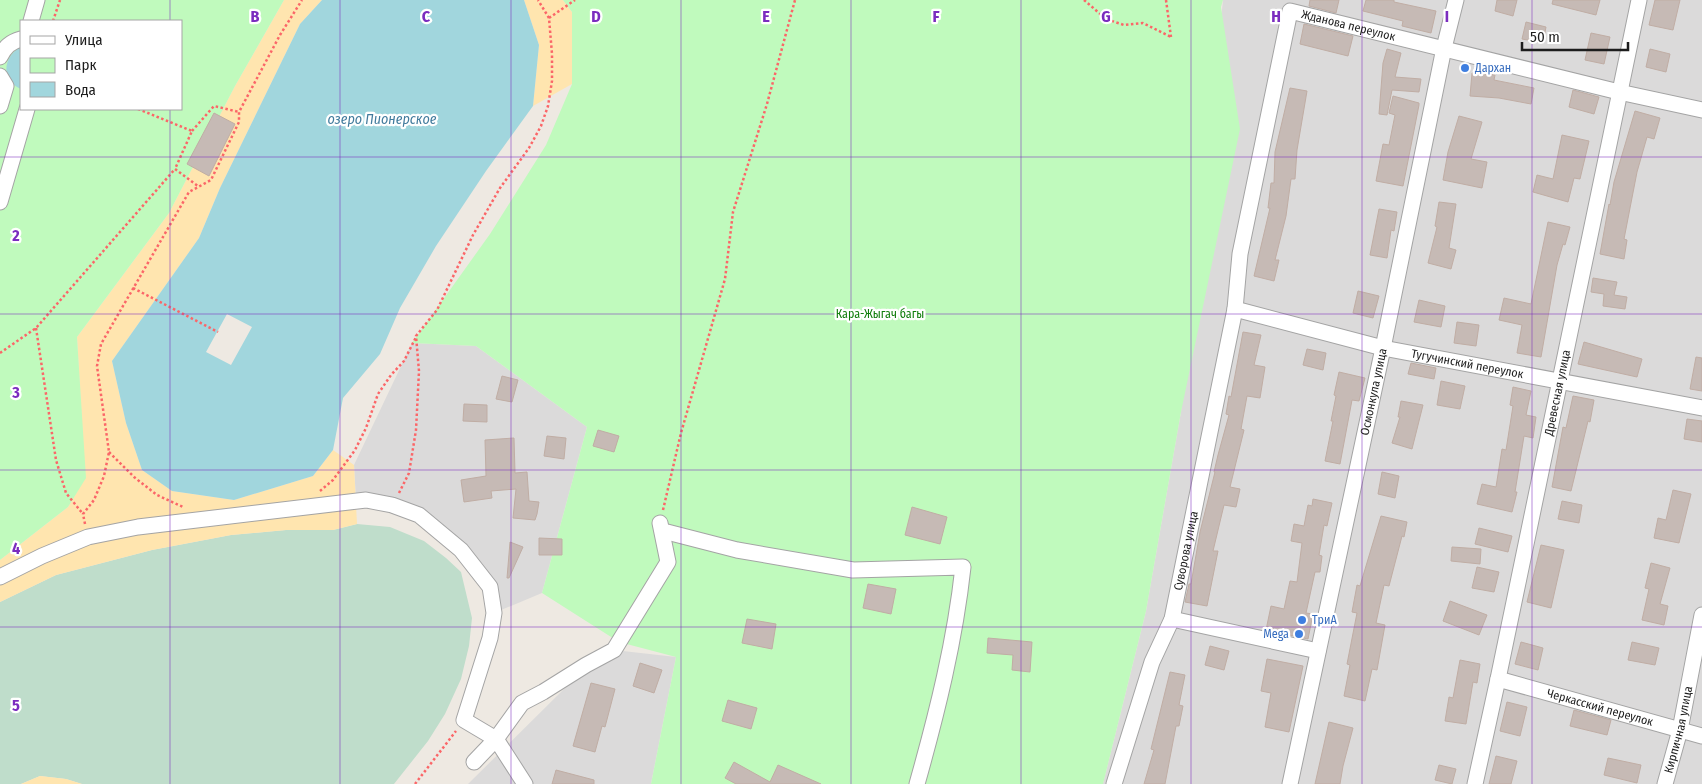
<svg xmlns="http://www.w3.org/2000/svg" width="1702" height="784" font-family="'Fira Sans Condensed',sans-serif">
	<rect width="100%" height="100%" fill="#eee9e2"/>
	<path fill="#dbdada" d="M1223,0h479v784h-599l43,-173 35,-199z
		M412,343l64,3 111,81 -45,166 -48,20 -4,-26 -71,-72 -63,-14 -2,-36z
		M614,650l62,7 -25,127h-183l96,-95z"/>
	<path fill="#bfddcb" d="M357,524l33,3 34,14 22,17 15,14 11,46 -3,28 -8,33 -16,35 -17,27 -34,43h-312l-16,-5 -26,-3 -19,8h-21v-182l56,-27 96,-25 79,-15 55,-5h47z"/>
	<path fill="#ffe5af" d="M284,0h38l-22,24 -80,164 -21,50 -87,123 14,62 16,47 30,21 62,9 79,-24 20,-26 21,15 3,59 -24,6h-47l-55,5 -79,15 -96,25 -56,27v-42l68,-53 17,-29 -8,-141 92,-124 66,-127z
		M524,0h39l9,12v72l-39,22 6,-61z
		M40,776l26,3 16,5h-61z"/>
	<path fill="#c0fabd" fill-rule="evenodd" d="M0,0h284l-49,86 -66,127 -92,124 9,141 -18,29 -68,53zM21,21h160v88h-160z
		M563,0h660l-2,7 19,122 -59,283 -35,199 -43,173h-452l25,-127 -57,-15 -77,-49 45,-166 -111,-81 -64,-3 78,-109 56,-89 26,-61v-72z"/>
	<path fill="#a1d6dd" fill-rule="evenodd" d="M322,0h202l15,45 -6,61 -47,65 -50,75 -36,62 -20,46 -37,44 -10,52 -20,26 -79,24 -62,-9 -30,-21 -16,-47 -14,-62 87,-123 21,-50 80,-164zM227,314l25,13 -21,38 -25,-13z
		M21,47v42c-21,-8 -18,-33 0,-42z"/>
	<path fill="#c6bab5" stroke="#c0ada4" d="M1310,0h29l-3,13 -27,-7z
		M1366,0h28v2l42,9 -5,22 -29,-7 1,-5 -40,-10z
		M1497,0h20l-4,16 -18,-5z
		M1553,0h47l-4,15 -44,-11z
		M1655,0h25l-7,30 -24,-5z
		M1526,22l20,5 -3,16 -21,-4z
		M1304,24l49,12 -5,20 -48,-12z
		M1591,33l19,4 -6,27 -19,-4z
		M1387,49l14,4 -6,24 26,2 -2,13 -27,-2 -5,25 -8,-1 4,-51z
		M1650,49l20,5 -4,18 -20,-5z
		M1472,73l23,2 -1,5 40,8 -3,16 -32,-6 -29,-2z
		M1290,88l17,3 -10,59 -2,29h-4l-5,37 -11,44h4l-5,21 -20,-5 16,-68h-2l3,-25h3l1,-31z
		M1573,90l26,7 -5,17 -25,-7z
		M1393,96l26,7v2l-16,81 -27,-5 7,-37 6,1 6,-30 -6,-2z
		M1635,111l25,7 -6,21 -7,-2 -10,35 -13,67 3,1 -3,19 -24,-5 9,-50 1,1 4,-23z
		M214,113l21,11 -26,52 -22,-12z
		M1459,116l23,6 -11,37 16,3 -5,26 -39,-8 5,-28z
		M1562,135l27,6 -9,38 -6,-1 -6,24 -35,-10 4,-17 16,4z
		M1439,202l17,2 -7,44 7,2 -5,19 -23,-6 9,-36 -2,-1z
		M1379,209l18,3 -3,19 -3,-1 -4,28 -17,-3z
		M1548,222l22,5 -5,18 -2,-1 -6,21 -16,92 -24,-4 5,-28 -23,-5 5,-22 27,6z
		M1593,278l24,4 -3,13 13,2 -2,12 -22,-3 1,-12 -13,-2z
		M1358,291l21,5 -6,22 -20,-5z
		M1419,300l26,6 -4,21 -27,-5z
		M1457,322l22,3 -3,21 -22,-3z
		M1243,332l18,3 -7,30 11,2 -5,31 -13,-2 -6,33 3,1 -14,57 10,2 -4,18 -12,-2 -11,46h5l-11,55 -22,-4 4,-18h2l9,-52 15,-60h-1l4,-17 11,-40 -3,-1 3,-18 2,1z
		M1584,342l58,17 -5,18 -59,-13z
		M1307,349l19,4 -3,17 -20,-5z
		M1696,357l6,1v33l-12,-2z
		M1411,363l25,5 -2,11 -26,-5z
		M1339,372l26,6 -6,23 -7,-1 -12,64 -15,-3 8,-40h-2l5,-25 -2,-1z
		M502,376l16,4 -6,22 -16,-3z
		M1441,381l24,5 -5,23 -23,-4z
		M1513,387l18,4 -5,24 10,2 -3,21 -9,-2 -9,56h2l-5,20 -35,-8 5,-20 14,3 6,-38 4,1 7,-44 -3,-1z
		M1573,396l21,4 -4,22 -2,-1 -17,70 -19,-4 11,-60 3,1z
		M1401,401l22,4 -11,44 -20,-6 8,-26h-2z
		M464,404l23,1v17l-24,-1z
		M1687,419l15,2v21l-18,-3z
		M598,430l21,6 -5,16 -21,-6z
		M547,436l19,2 -2,21 -20,-3z
		M514,438l1,35 12,-1 2,29 10,1 -2,12 -2,6 -22,-2 3,-29 -25,2 1,7 -28,4 -3,-22 25,-4 -1,-36z
		M1382,472l17,4 -4,22 -17,-4z
		M1673,490l18,4 -12,49 -25,-5 4,-20 8,2z
		M1313,499l19,4 -5,23 -3,-1 -5,30 3,1 -2,16h-5l-9,41 7,1 -5,25 -42,-9 5,-24 13,3 6,-28 7,1 5,-39 -11,-2 3,-17 10,2 4,-21 4,1z
		M1562,501l20,4 -3,18 -21,-4z
		M912,507l35,10 -7,27 -35,-9z
		M1381,516l26,6 -3,15 -2,-1 -13,50 -5,-1 -8,38 9,2 -8,45 -5,-1 -7,32 -21,-5 6,-31 -3,-1 10,-51 -5,-1 5,-27 3,1z
		M1479,528l33,8 -4,16 -33,-8z
		M539,538l23,1v16h-23z
		M510,542l13,5 -14,31h-2z
		M1541,545l23,5 -13,58 -24,-6z
		M1452,547l29,2 -1,15 -29,-3z
		M1651,563l19,5 -10,36 8,2 -4,19 -22,-5 7,-31 -4,-1z
		M1477,567l22,5 -5,20 -22,-4z
		M868,584l28,5 -5,25 -28,-6z
		M1450,601l37,14 -8,20 -36,-14z
		M747,619l29,5 -4,25 -30,-6z
		M988,638l44,4 -2,30 -18,-2 1,-15 -26,-2z
		M1521,642l22,6 -5,22 -23,-6z
		M1632,642l27,6 -4,17 -27,-5z
		M1210,646l19,5 -5,19 -19,-5z
		M1267,659l36,7 -14,66 -24,-5 6,-34 -10,-2z
		M1460,660l20,4 -3,19 -4,-1 -7,42 -21,-3 4,-24 4,1z
		M640,663l22,7 -8,23 -21,-7z
		M1170,672l15,3 -6,30 4,1 -4,20h-3l-11,58h-21l10,-34 -3,-1z
		M591,683l24,6 -10,38 -3,-1 -7,26 -22,-6z
		M728,700l29,8 -6,21 -29,-8z
		M1507,702l20,5 -7,29 -20,-5z
		M1574,710l37,10 -4,15 -37,-9z
		M1329,722l24,6 -10,38 -3,18h-25z
		M1496,756l21,5 -6,23h-22z
		M1608,758l33,7 -4,18 -33,-8z
		M734,762l36,20 8,-17 43,19h-85l-11,-6z
		M1439,765l17,4 -4,15 -17,-4z
		M556,770l38,10v4h-42z"/>
	<g fill="none" stroke-linecap="round" stroke-linejoin="round">
		<defs>
			<g id="minor">
				<path d="M31,21l6,-21"/>
				<path d="M0,57c5,-10 10,-15 21,-18"/>
				<path d="M0,76l6,10 -6,20"/>
				<path d="M0,202l27,-93"/>
				<path id="s1" d="M1235,309l148,39 319,60"/>
				<path d="M667,532l70,18 116,20 110,-3c-8,74 -26,146 -46,217"/>
				<path d="M0,577l42,-21 46,-19 50,-10 228,-27 26,5 27,10 42,35 29,37 4,26 -4,25 -26,82 32,19 29,45"/>
				<path d="M1172,619l146,32"/>
				<path id="s2" d="M1498,679l204,57"/>
				<path d="M474,762l22,-23 26,-36 21,-11 43,-27 28,-15 54,-88 -8,-39"/>
				<path id="s3" d="M1114,784l38,-122 20,-43 63,-310 5,-55 50,-243 329,81 83,18"/>
				<path id="s4" d="M1290,784l93,-436 61,-300 12,-48"/>
				<path id="s5" d="M1475,784l23,-105 141,-679"/>
				<path id="s6" d="M1665,784l15,-54 22,-115"/>
			</g>
		</defs>
		<use href="#minor" stroke="#a4a4a4" stroke-width="17"/>
		<path stroke="#fb6668" stroke-width="2.5" stroke-dasharray="2.5 2.5" stroke-linecap="butt" d="M1084,0l22,19 18,6 19,-2 28,14
			M1166,0l5,37
			M549,18l26,-18
			M53,21l7,-21
			M138,109l54,22 -17,38 23,17
			M192,131l22,-25 25,6
			M133,288l85,44
			M36,328l20,132 10,33 17,21
			M0,353l36,-25 139,-159
			M109,452l25,25 23,18 26,12
			M320,491l13,-11 22,-30 11,-22 12,-34 13,-19 13,-14 12,-24
			M399,493l10,-20 7,-43 3,-59 -3,-35 21,-26 36,-75 27,-47 29,-40 12,-22 7,-20 4,-25v-27l-3,-36 -11,-18
			M663,510l18,-77 44,-154 8,-67 34,-108 28,-104
			M85,524l-2,-10 11,-14 10,-24 5,-24 -12,-86 4,-22 88,-152 22,-12 28,-58v-10l41,-77 22,-35
			M415,784l41,-53"/>
		<use href="#minor" stroke="#fff" stroke-width="15"/>
	</g>
	<path fill="none" stroke="#7b2cbf" stroke-width="1" stroke-opacity="0.55" d="M170,0v21M340,0v784M511,0v784M681,0v784M851,0v784M1021,0v784M1191,0v784M1362,0v784M1532,0v784M170,109v675M0,157h1702M0,314h1702M0,470h1702M0,627h1702"/>
	<g fill="#3f7fe0" stroke="#fff" stroke-width="2">
		<circle cx="1465" cy="68" r="5"/>
		<circle cx="1302" cy="620" r="5"/>
		<circle cx="1299" cy="634" r="5"/>
	</g>
	<g text-anchor="middle" dominant-baseline="central" stroke-width="4.5" stroke-linejoin="round" paint-order="stroke">
		<g font-size="12" fill="#1d1d1d" stroke="#fff">
			<text stroke="none"><textPath href="#s3" startOffset="855">Жданова переулок</textPath></text>
			<text stroke="none"><textPath href="#s1" startOffset="239">Тугучинский переулок</textPath></text>
			<text stroke="none"><textPath href="#s4" startOffset="401">Осмонкула улица</textPath></text>
			<text stroke="none"><textPath href="#s5" startOffset="400">Древесная улица</textPath></text>
			<text stroke="none"><textPath href="#s3" startOffset="245">Суворова улица</textPath></text>
			<text stroke="none"><textPath href="#s2" startOffset="106">Черкасский переулок</textPath></text>
			<text stroke="none"><textPath href="#s6" startOffset="56">Кирпичная улица</textPath></text>
		</g>
		<g font-size="12" fill="#366cbe" stroke="#fff" text-anchor="start">
			<text x="1475" y="68">Дархан</text>
			<text x="1312" y="620">ТриА</text>
			<text x="1289" y="634" text-anchor="end">Mega</text>
		</g>
		<g font-size="12" fill="#0e7c0a" stroke="#fff">
			<text x="880" y="314">Кара-Жыгач багы</text>
		</g>
		<g font-size="14" font-style="italic" fill="#427b9d" stroke="#fff">
			<text x="382" y="119">озеро Пионерское</text>
		</g>
	</g>
	<g font-size="16" text-anchor="middle" font-weight="bold" fill="#7b2cbf" stroke="#fff" stroke-width="4.5" stroke-linejoin="round" paint-order="stroke">
		<text x="255" y="22">B</text>
		<text x="426" y="22">C</text>
		<text x="596" y="22">D</text>
		<text x="766" y="22">E</text>
		<text x="936" y="22">F</text>
		<text x="1106" y="22">G</text>
		<text x="1276" y="22">H</text>
		<text x="1447" y="22">I</text>
		<text x="16" y="241">2</text>
		<text x="16" y="398">3</text>
		<text x="16" y="554">4</text>
		<text x="16" y="711">5</text>
	</g>
	<rect x="20" y="20" width="162" height="90" fill="#ffffff" stroke="#a5a5a5"/>
	<rect x="30" y="36" width="25" height="8" fill="#ffffff" stroke="#a5a5a5"/>
	<text x="65" y="45" font-size="15" fill="#1d1d1d">Улица</text>
	<rect x="30" y="58" width="25" height="15" fill="#c0fabd" stroke="#a5a5a5"/>
	<text x="65" y="70" font-size="15" fill="#1d1d1d">Парк</text>
	<rect x="30" y="82" width="25" height="15" fill="#a1d6dd" stroke="#a5a5a5"/>
	<text x="65" y="95" font-size="15" fill="#1d1d1d">Вода</text>
	<path d="M1522 42v8h106v-8" fill="none" stroke="#1d1d1d" stroke-width="2.5"/>
	<text x="1530" y="42" font-size="15" fill="#1d1d1d" stroke="#ffffff" stroke-width="4" paint-order="stroke">50 m</text>
</svg>
